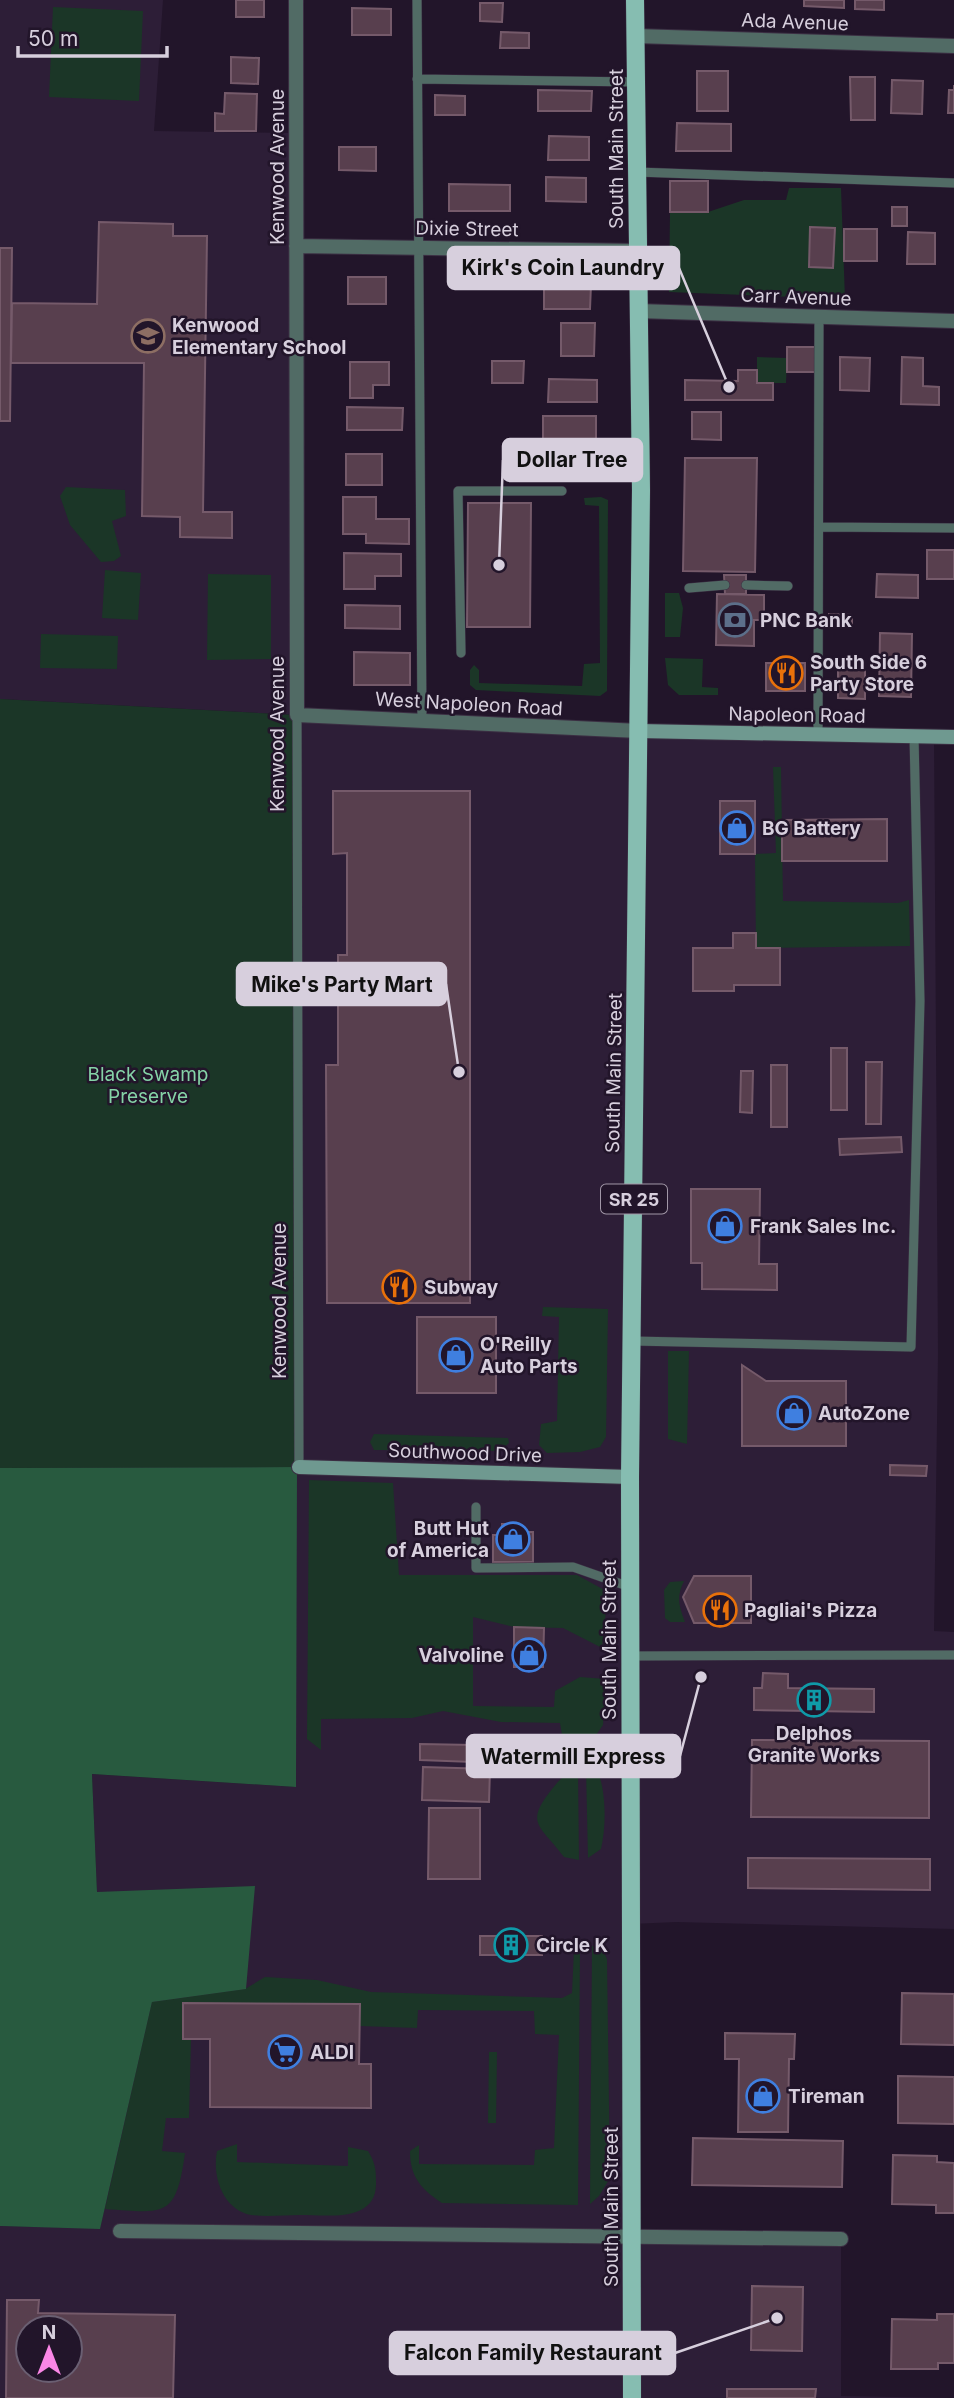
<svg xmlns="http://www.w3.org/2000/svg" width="954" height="2398" font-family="Inter,sans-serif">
	<rect width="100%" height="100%" fill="#22152a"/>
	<path fill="#2d1e37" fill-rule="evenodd" d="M0,0h163l-9,131 142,2v582l638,21 4,618 -4,277 20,1v297l-278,-7 -45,2 1,311 209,4v157l113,2h-954v-172l100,2 52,-226 -55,-109 -5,-119 203,13 1,-1072 -296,-16zM28,2328h42v42h-42z"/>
	<path fill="#1b3627" d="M53,7l90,4 -4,90 -90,-4z
		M789,188h52l4,111 -176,-7 1,-80h38l36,-12h42z
		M757,357l30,1 -1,25h-29z
		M66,487l59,3 1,26 -14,5 9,35 -7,5 -13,1 -31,-37 -10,-29z
		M601,497l7,3 -1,191 -7,5 -124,-6 -6,-5v-15l4,-5 5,5v13l103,3 2,-22 16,-1 -1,-157 -14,-1 -1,-7z
		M105,570l36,3 -3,47 -36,-2z
		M208,574l63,1v84l-64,1z
		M665,593h14l4,15 -3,29h-15z
		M41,634l77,2 -1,33 -77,-1z
		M665,658l38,1 -1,28 16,1v7h-39l-11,-10z
		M0,699l296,16 1,752 -297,1z
		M773,767h8l2,134 115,2 11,-3 1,46 -154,2 -1,-94 21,-1z
		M543,1307l65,2 -2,128 -6,10 -20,5 -33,1 -8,-8 2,-21 16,-3 2,-104 -17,-1z
		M668,1351h21l-2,93 -19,-5z
		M374,1434l134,4 1,5 -9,8 -126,-1 -4,-8z
		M309,1480l84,3 6,92h178l31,17 -6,56 -39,-20 -49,-1 -41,-10v89l81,1 1,-16 25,-14 26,2 -3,46 -9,13 -31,3 -3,-18 -59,-1 -58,-11 -31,7 -91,1v31l-14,-11z
		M684,1581c-8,16 -5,25 1,41h-15l-5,-4 -1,-28 6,-8z
		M586,1769l14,9c6,20 6,50 1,71l-13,9z
		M578,1771l1,89 -15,-3c-24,-32 -40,-33 -12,-68 9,-11 13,-16 26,-18z
		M580,1946l-2,259 -136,-2c-21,-14 -32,-26 -32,-52l9,-6v19l115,1 1,-15 19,-2 5,-113 -24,-1 -1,-23 -116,-1 -1,18 -58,-2 -176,-22v35h8l-2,79h-23l-4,33 23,2c-9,66 -20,60 -80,56l47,-207 93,-13 20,-12 52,3 54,12 191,6 10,-5 2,-44z
		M592,1946l10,2 5,11 3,219 -11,18 -9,8z
		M489,2052h8l-1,71h-8z
		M237,2144v18l111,4v-19l20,4c7,11 8,18 8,30 2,42 -48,34 -76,34 -15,0 -33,2 -49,0 -29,-6 -39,-40 -34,-64z"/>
	<path fill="#285a3f" d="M297,1467l-1,320 -204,-13 5,118 158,-6 -9,103 -94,13 -52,227 -100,-3v-758z"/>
	<path fill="#583f4e" stroke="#755a6a" stroke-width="2" fill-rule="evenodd" d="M236,0h28v17h-28z
		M804,0h40v8l-40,-2z
		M855,0h29v10l-29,-1z
		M480,3h23l-1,19 -22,-1z
		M352,8l39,1v26h-39z
		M501,32l28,1v15h-29z
		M231,57l28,1 -1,26 -27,-1z
		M697,71h31v40h-31z
		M850,77h25v43h-24z
		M892,80l31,1 -1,33 -31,-1z
		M954,85v28h-6l1,-23h5z
		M538,90l54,1 -1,20h-53z
		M225,93l32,1 -1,37h-41v-18l9,1z
		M435,95l30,1v19h-30z
		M677,123l54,1v27h-55z
		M549,136l40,1v23h-41z
		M339,147h37v24l-37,-1z
		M546,177l40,1v24l-40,-1z
		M670,181h38v31h-38z
		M449,184l61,1v26h-61z
		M892,207h15v19h-15z
		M99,222l74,2v12h34l-4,276h29v26l-52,-1v-20l-38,-1 2,-153h-133l1,-60 85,1z
		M810,227l25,1 -2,40 -24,-1z
		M844,229h33v32h-33z
		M908,232l27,1v31h-28z
		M0,248h12l-2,173h-10z
		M348,277h38v27h-38z
		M544,285h47l-1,24h-46z
		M561,323h34l-1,33h-33z
		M787,347h30l-1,25h-29z
		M840,357l30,1 -1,33 -29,-1z
		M902,357l21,1v28l16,1v18l-38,-1z
		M492,361h32l-1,22h-31z
		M350,362h39v23h-16v13h-23z
		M738,370h19v13h16v17h-88v-20l53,1z
		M549,379l48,1v22h-49z
		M347,407l56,1 -1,22h-55z
		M692,412h29v28l-29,-1z
		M543,416h53v26h-53z
		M346,454h36v31h-36z
		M685,458h72l-2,114 -72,-1z
		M343,497h33v22h33v25l-43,-1v-9h-23z
		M468,503h63l-1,124h-63z
		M927,550h27v29h-27z
		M344,553l57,1v22h-26v13h-31z
		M877,574l41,1v23l-42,-1z
		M724,575h22v19h-21z
		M717,594l47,1v25h-10v26l-38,-1z
		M345,605l55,1v23l-55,-1z
		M829,614l23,1v13l-24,-1z
		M880,633l32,1 -1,63 -32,-1z
		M354,652l56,1v32h-56z
		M766,663h39v28h-39z
		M838,669l27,1v29l-27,-1z
		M333,791h137v512h-143l-1,-238h12v-110h9v-102l-14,1z
		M720,801h35v53h-35z
		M887,819v42h-105v-41z
		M733,933h23v15h24v37h-46v6h-41v-43h40z
		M831,1048h16v62h-16z
		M866,1062h16l-1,62h-15z
		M771,1065h16v62h-16z
		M741,1071h12l-1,42 -12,-1z
		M901,1137l1,15 -62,3 -1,-16z
		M691,1189h69l-1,75h18v26l-75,-1v-26h-11z
		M417,1317h79v76h-79z
		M742,1365l24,16h80v65h-104z
		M890,1465l37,1 -1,10 -36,-1z
		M502,1524h16v8h15v30h-40v-27h9z
		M694,1576h57v47h-57l-11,-26z
		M514,1627l30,1 -1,39h-29z
		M763,1673l25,1v14l86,1v23l-120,-2v-22h8z
		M752,1740l177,1v77l-178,-1z
		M420,1744l53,1v17l-53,-2z
		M423,1767l67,2 -1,33 -67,-2z
		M429,1808h51v71h-52z
		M748,1858l182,1v31l-182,-2z
		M480,1936h62v19h-62z
		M902,1993l52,1v51l-53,-1z
		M183,2003l177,1 -1,60h12v44l-161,-1v-68h-27z
		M725,2033l70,1 -1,25h-5l-1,73h-50l1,-73h-14z
		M898,2076l56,1v47l-56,-1z
		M693,2138l150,3 -1,46 -150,-2z
		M893,2155l44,1v6l17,1v50h-18v-8l-44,-1z
		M752,2286l51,1 -1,64 -51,-1z
		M7,2300h32l-1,13 137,2 -2,83h-167zM28,2328h42v42h-42z
		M937,2314h17v49h-16v6h-47l1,-50 45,1z
		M727,2389h89l-1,9h-88z"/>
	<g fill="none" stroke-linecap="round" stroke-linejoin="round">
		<defs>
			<path id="lane" d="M417,0l5,721
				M417,79l219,3
				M637,172l317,11
				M819,527l135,1
				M746,585l42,1
				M689,588l36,-3
				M461,653l-3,-162h104
				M297,715l2,752
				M818,734l1,-417
				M633,1341l278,6 9,-346 -6,-265
				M476,1507v61l97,-1 57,20
				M631,1656l323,-1"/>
			<path id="street" d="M296,0l1,715 342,16
				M636,36l318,10
				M296,246l342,5
				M638,311l316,10
				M120,2231l721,8"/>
			<path id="secondary" d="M639,731l315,6
				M299,1467l331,10"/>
			<path id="primary" d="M632,2398l-2,-921 11,-987 -6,-490"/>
		</defs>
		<use href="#lane" stroke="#3b2f43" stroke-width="10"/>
		<use href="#street" stroke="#3b2f43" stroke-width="16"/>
		<use href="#secondary" stroke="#3b2f43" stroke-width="16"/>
		<use href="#primary" stroke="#3b2f43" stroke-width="19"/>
		<use href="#lane" stroke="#516b65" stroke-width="9"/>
		<use href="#street" stroke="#516b65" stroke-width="14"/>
		<use href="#secondary" stroke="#6f9990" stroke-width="14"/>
		<use href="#primary" stroke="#86bdb1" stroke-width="18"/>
	</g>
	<defs>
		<symbol id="school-ring" viewBox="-11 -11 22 22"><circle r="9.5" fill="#22152a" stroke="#8d6e63" stroke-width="1.5"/><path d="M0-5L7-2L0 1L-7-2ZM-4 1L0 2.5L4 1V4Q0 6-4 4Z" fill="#8d6e63"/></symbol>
		<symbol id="bank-ring" viewBox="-11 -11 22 22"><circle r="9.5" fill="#22152a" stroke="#5c6f8a" stroke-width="1.5"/><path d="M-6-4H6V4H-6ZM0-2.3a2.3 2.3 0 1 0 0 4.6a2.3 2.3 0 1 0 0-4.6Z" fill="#5c6f8a"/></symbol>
		<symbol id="restaurant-ring" viewBox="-11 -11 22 22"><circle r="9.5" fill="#22152a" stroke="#e8710a" stroke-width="1.5"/><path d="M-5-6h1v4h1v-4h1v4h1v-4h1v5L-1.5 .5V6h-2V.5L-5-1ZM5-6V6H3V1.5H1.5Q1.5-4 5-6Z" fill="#e8710a"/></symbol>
		<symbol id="shop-ring" viewBox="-11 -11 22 22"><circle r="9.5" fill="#22152a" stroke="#3f7fe0" stroke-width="1.5"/><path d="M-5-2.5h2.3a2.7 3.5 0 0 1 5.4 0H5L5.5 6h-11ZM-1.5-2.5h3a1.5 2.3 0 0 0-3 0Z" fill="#3f7fe0"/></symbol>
		<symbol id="building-ring" viewBox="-11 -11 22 22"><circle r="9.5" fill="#22152a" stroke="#0f9aa8" stroke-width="1.5"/><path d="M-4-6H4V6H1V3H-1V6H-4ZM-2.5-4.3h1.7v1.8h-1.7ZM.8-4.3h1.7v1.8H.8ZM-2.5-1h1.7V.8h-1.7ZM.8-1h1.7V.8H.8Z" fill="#0f9aa8"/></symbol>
		<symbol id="supermarket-ring" viewBox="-11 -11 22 22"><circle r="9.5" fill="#22152a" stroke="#3f7fe0" stroke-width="1.5"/><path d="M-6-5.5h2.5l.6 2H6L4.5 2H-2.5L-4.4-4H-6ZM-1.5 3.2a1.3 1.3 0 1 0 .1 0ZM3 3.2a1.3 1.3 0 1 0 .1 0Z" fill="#3f7fe0"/></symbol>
	</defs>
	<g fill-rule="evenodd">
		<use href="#school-ring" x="129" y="317" width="38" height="38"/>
		<use href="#bank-ring" x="716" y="601" width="38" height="38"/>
		<use href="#restaurant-ring" x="767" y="654" width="38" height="38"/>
		<use href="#shop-ring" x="718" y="809" width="38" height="38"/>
		<use href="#shop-ring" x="706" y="1207" width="38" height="38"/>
		<use href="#restaurant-ring" x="380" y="1268" width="38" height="38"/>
		<use href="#shop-ring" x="437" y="1336" width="38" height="38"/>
		<use href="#shop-ring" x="775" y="1394" width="38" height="38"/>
		<use href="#shop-ring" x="494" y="1520" width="38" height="38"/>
		<use href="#restaurant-ring" x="701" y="1591" width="38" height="38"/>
		<use href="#shop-ring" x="510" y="1636" width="38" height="38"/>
		<use href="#building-ring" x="795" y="1681" width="38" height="38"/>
		<use href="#building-ring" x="492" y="1926" width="38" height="38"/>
		<use href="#supermarket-ring" x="266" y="2033" width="38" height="38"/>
		<use href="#shop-ring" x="744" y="2077" width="38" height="38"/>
	</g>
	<g text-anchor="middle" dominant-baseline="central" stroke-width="5" stroke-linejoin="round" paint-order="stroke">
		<rect fill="#22152a" stroke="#a197a7" stroke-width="2" x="601" y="1184.5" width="66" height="29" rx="5"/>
		<g font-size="18" font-weight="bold" fill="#d7cfdd">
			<text x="634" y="1199">SR 25</text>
		</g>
		<g font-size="19" fill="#d7cfdd" stroke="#22152a">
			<text transform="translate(795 22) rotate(2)">Ada Avenue</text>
			<text transform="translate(616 149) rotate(-90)">South Main Street</text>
			<text transform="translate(277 167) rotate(-90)">Kenwood Avenue</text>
			<text transform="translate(467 229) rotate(1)">Dixie Street</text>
			<text transform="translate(796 297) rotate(2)">Carr Avenue</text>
			<text transform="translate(469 704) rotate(3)">West Napoleon Road</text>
			<text transform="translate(797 715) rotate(1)">Napoleon Road</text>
			<text transform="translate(277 734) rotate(-90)">Kenwood Avenue</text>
			<text transform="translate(614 1073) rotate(-89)">South Main Street</text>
			<text transform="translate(279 1301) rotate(-90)">Kenwood Avenue</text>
			<text transform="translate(465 1453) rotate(2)">Southwood Drive</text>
			<text transform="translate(609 1640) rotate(-90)">South Main Street</text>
			<text transform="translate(611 2207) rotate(-90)">South Main Street</text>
		</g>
		<g font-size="19" font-weight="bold" fill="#d7cfdd" stroke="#22152a" text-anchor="start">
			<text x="172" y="325">Kenwood<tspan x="172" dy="22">Elementary School</tspan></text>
			<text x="760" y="620">PNC Bank</text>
			<text x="810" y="662">South Side 6<tspan x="810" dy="22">Party Store</tspan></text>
			<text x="762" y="828">BG Battery</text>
			<text x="750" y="1226">Frank Sales Inc.</text>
			<text x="424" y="1287">Subway</text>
			<text x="480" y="1344">O'Reilly<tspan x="480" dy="22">Auto Parts</tspan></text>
			<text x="818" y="1413">AutoZone</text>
			<text x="489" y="1528" text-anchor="end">Butt Hut<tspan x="489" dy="22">of America</tspan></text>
			<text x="744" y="1610">Pagliai's Pizza</text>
			<text x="504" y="1655" text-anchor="end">Valvoline</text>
			<text x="814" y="1733" text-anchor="middle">Delphos<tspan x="814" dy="22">Granite Works</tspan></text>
			<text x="536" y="1945">Circle K</text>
			<text x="310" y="2052">ALDI</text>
			<text x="788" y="2096">Tireman</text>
		</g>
		<g font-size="19" fill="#85d3a7" stroke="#22152a">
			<text x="148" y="1074">Black Swamp<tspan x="148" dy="22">Preserve</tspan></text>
		</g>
	</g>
	<path fill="none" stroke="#d7cfdd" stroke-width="2.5" d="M729 387L679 268M499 565L503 460M459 1072L446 984M701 1677L680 1756M777 2318L675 2353"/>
	<g fill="#d7cfdd" stroke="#22152a" stroke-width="2.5">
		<circle cx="729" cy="387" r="7"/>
		<circle cx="499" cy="565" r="7"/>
		<circle cx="459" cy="1072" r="7"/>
		<circle cx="701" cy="1677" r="7"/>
		<circle cx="777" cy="2318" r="7"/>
	</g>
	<g fill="#d7cfdd" stroke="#d7cfdd" stroke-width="2.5">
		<rect x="448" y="247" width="231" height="42" rx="7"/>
		<rect x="503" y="439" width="139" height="42" rx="7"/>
		<rect x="237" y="963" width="209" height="42" rx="7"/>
		<rect x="467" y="1735" width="213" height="42" rx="7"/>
		<rect x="390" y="2332" width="285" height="42" rx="7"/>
	</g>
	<g font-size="21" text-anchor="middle" font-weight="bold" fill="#111">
		<text x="563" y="275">Kirk's Coin Laundry</text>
		<text x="572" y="467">Dollar Tree</text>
		<text x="342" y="992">Mike's Party Mart</text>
		<text x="573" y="1764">Watermill Express</text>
		<text x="533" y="2360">Falcon Family Restaurant</text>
	</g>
	<g transform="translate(49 2349)"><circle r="33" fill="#22152a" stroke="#6a5f72" stroke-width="2"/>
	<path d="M0-5L12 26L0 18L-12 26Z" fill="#fa87e6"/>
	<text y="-10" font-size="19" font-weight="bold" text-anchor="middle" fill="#d7cfdd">N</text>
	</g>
	<path d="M18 46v10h149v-10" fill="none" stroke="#d7cfdd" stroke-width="3.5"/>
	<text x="28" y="46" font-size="21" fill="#d7cfdd" stroke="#22152a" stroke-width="5" paint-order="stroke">50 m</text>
</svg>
